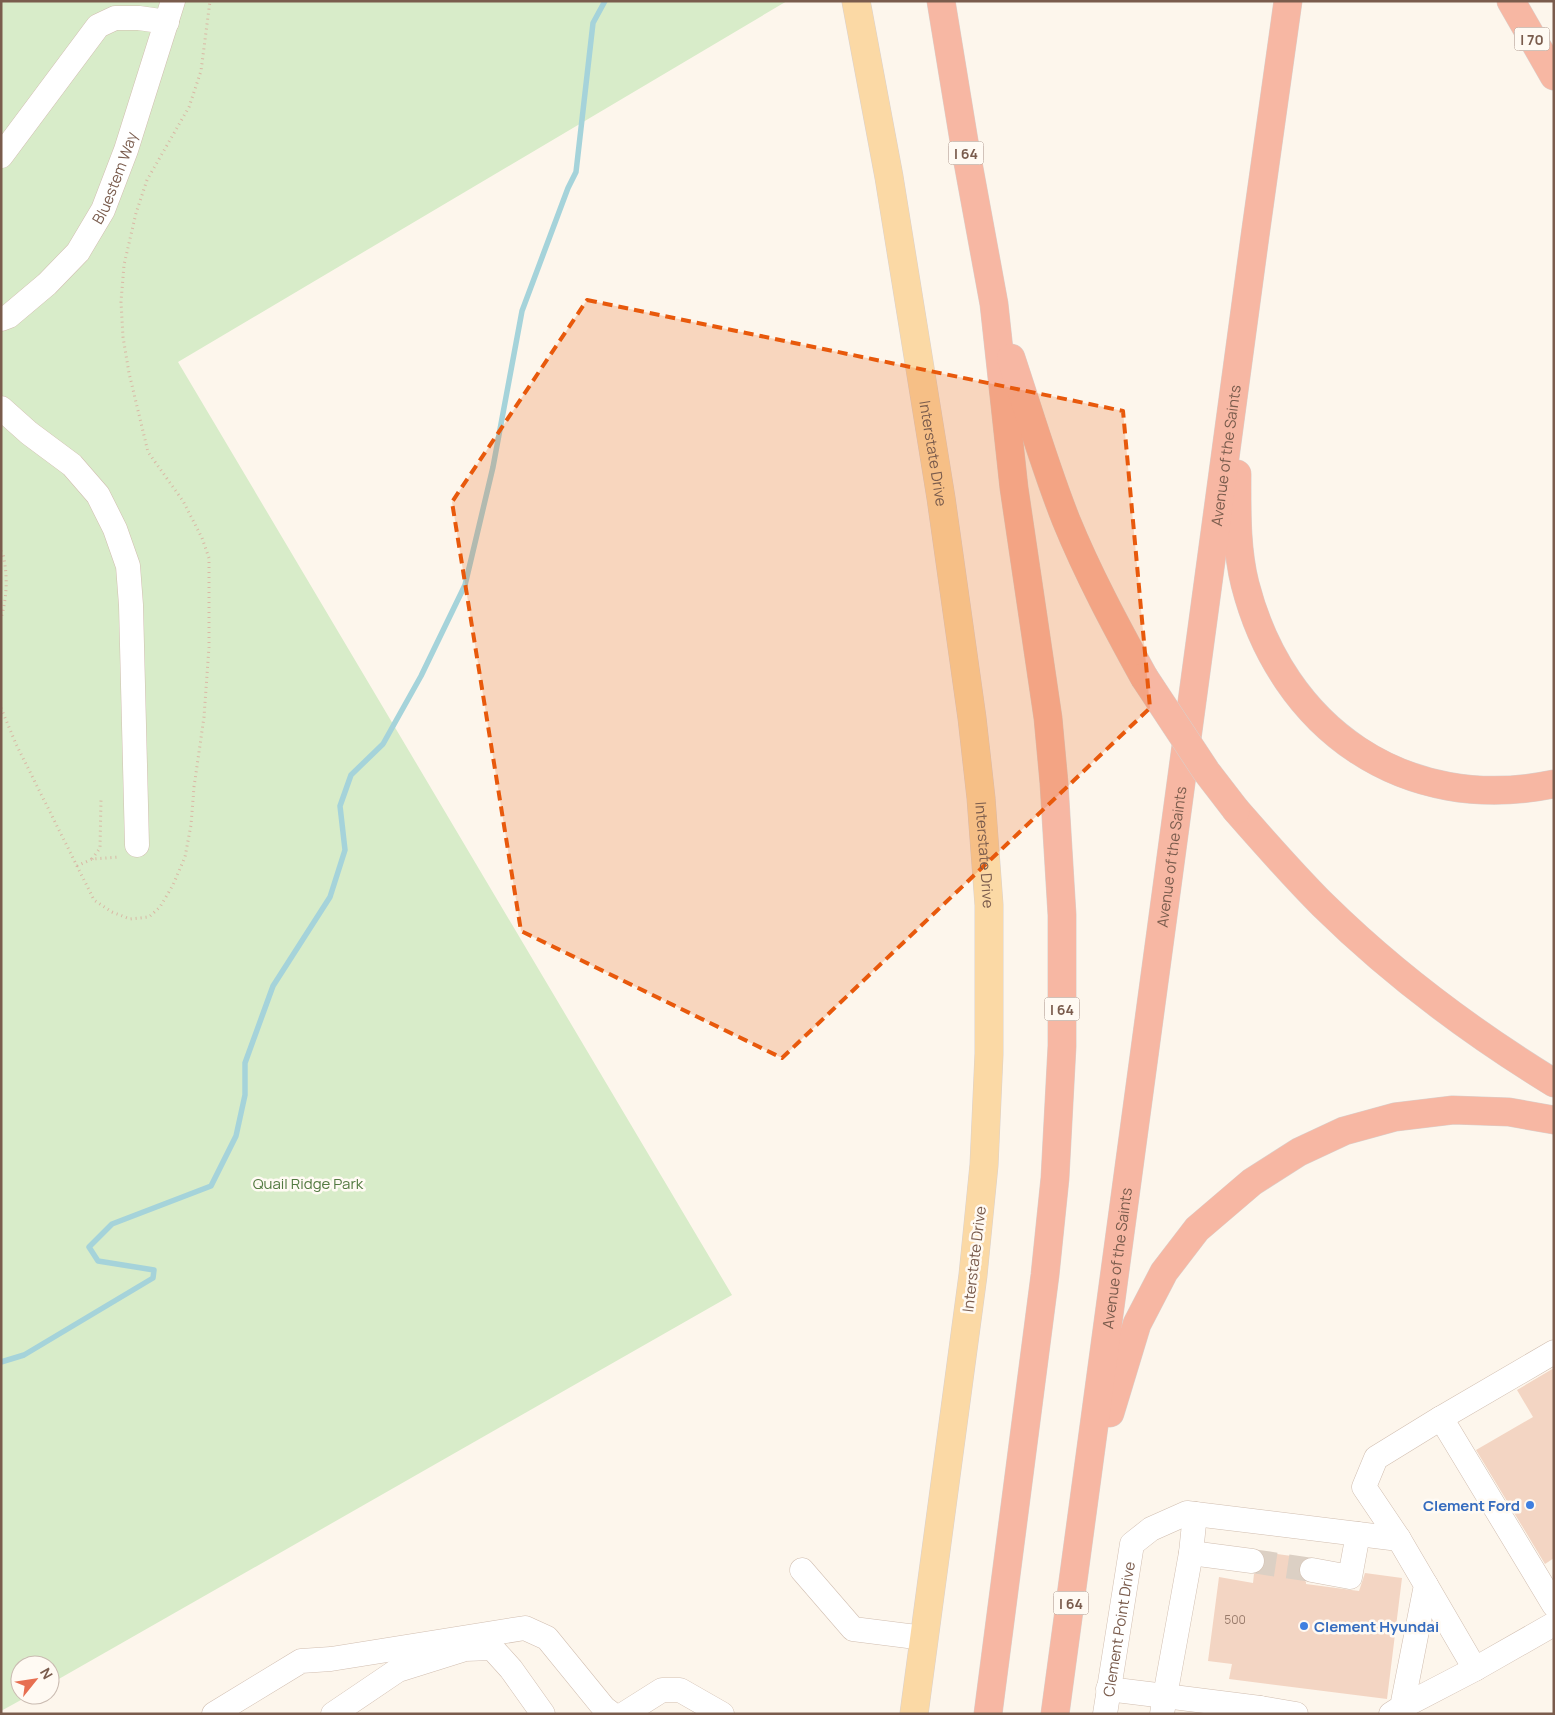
<svg xmlns="http://www.w3.org/2000/svg" width="1555" height="1715" font-family="Manrope,sans-serif">
	<rect width="100%" height="100%" fill="#fdf6ec"/>
	<path fill="#d8ecc9" d="M1,1h786l-609,361 554,933 -682,389v-19h-30v30h10l-29,16z"/>
	<g fill="none" stroke-linecap="round" stroke-linejoin="round">
		<path stroke="#a5d3da" stroke-width="5.5" d="M1,1362l23,-7 129,-77 1,-8 -56,-9 -9,-14 23,-23 99,-38 25,-50 9,-41v-32l28,-77 57,-89 15,-47 -5,-44 11,-31 32,-31 38,-68 44,-91 28,-118 29,-156 46,-123 8,-16 17,-149 12,-22"/>
	</g>
	<path fill="#f3d5c3" d="M1554,1368v190l-9,6 -69,-114 57,-33 -16,-27z
		M1262,1552l44,6 -5,3 -3,7 1,7 7,7v2l53,7 6,-18 37,5 -15,121 -158,-20 3,-15 -24,-3 11,-84 34,6 1,-9 9,-4 3,-7 -1,-7z"/>
	<g fill="none" stroke-linecap="round" stroke-linejoin="round">
		<path stroke="#dcd0c4" stroke-width="24" stroke-dasharray="24 12" stroke-linecap="butt" d="M1252,1561l60,9"/>
		<defs>
			<g id="minor">
				<path d="M1,156l97,-130 17,-8h24l28,4"/>
				<path id="s1" d="M1,319l8,-3 38,-32 31,-32 25,-42 23,-60 47,-149"/>
				<path d="M1,408l28,25 43,32 26,30 17,34 13,37 3,39 6,240"/>
				<path d="M1441,1418l113,187"/>
				<path d="M1195,1514l-4,39 -26,143 95,12"/>
				<path d="M1191,1553l61,8"/>
				<path d="M802,1570l51,59 71,9"/>
				<path d="M1312,1570l38,7 8,-43"/>
				<path d="M1426,1585l49,84"/>
				<path d="M1108,1689l57,7 -3,18"/>
				<path d="M1402,1707l73,-38 79,-45"/>
				<path d="M214,1714l87,-53 30,-2 194,-31 22,10 57,70 8,6"/>
				<path d="M333,1714l65,-44 67,-21 27,-1 19,21 32,45"/>
				<path d="M624,1714l38,-24h18l42,24"/>
				<path id="s2" d="M1105,1714l27,-170 19,-15 36,-16 212,26"/>
				<path d="M1253,1714l7,-6 36,6"/>
				<path d="M1391,1714l11,-7 24,-122 -27,-46 -35,-52 12,-29 65,-40 113,-66"/>
			</g>
			<g id="major">
				<path id="s3" d="M856,1l33,176 52,321 31,220 9,80 8,107v149l-5,111 -11,110 -59,439"/>
			</g>
			<g id="highway">
				<path d="M941,1l23,140 30,163 20,184 34,230 6,65 8,132v131l-7,132 -10,97 -57,439"/>
				<path d="M1511,1l43,75"/>
				<path d="M1011,358c18,54 34,109 55,162 22,54 50,106 78,157"/>
				<path d="M1237,474c0,36 -1,74 8,110 37,145 160,231 309,200"/>
				<path d="M1236,810c28,32 57,65 87,95 69,68 148,127 231,178"/>
				<path d="M1110,1413l27,-89 27,-52 33,-43 55,-47 47,-30 45,-21 51,-14 58,-7 56,2 45,8"/>
				<path id="s4" d="M1055,1714l200,-1478 33,-235"/>
			</g>
		</defs>
		<use href="#minor" stroke="#d1beb0" stroke-width="25"/>
		<use href="#major" stroke="#dad1cd" stroke-width="29"/>
		<use href="#highway" stroke="#dad1cd" stroke-width="29"/>
		<path stroke="#d9b8a5" stroke-width="3" stroke-dasharray="1 4" stroke-linecap="butt" d="M1,551l2,3c5,23 4,42 -2,65
			M1,708l15,36 78,156 18,12 18,7 19,-2 11,-10 13,-22 12,-28 6,-32 3,-38 10,-70 5,-70v-89l-7,-20 -19,-37 -35,-49 -19,-79 -6,-36 -2,-35 3,-37 12,-52 11,-33 42,-73 12,-36 9,-70
			M92,859l8,-11 1,-49
			M77,866l15,-7 28,-2"/>
		<use href="#minor" stroke="#fff" stroke-width="24"/>
		<use href="#major" stroke="#fbd9a5" stroke-width="28"/>
		<use href="#highway" stroke="#f7b7a3" stroke-width="28"/>
		<defs>
			<path id="highway-bridge" d="M1144,677l62,94 30,39"/>
		</defs>
		<use href="#highway-bridge" stroke="#dad1cd" stroke-width="29" stroke-linecap="butt"/>
		<use href="#highway-bridge" stroke="#f7b7a3" stroke-width="28"/>
	</g>
	<path fill="#e8590c" fill-opacity="0.2" stroke="#e8590c" stroke-width="4" stroke-dasharray="10 6" stroke-linejoin="round" d="M587,300l536,111 27,297 -368,350 -261,-127 -69,-429z"/>
	<g fill="#3f7fe0" stroke="#fffaf3" stroke-width="2">
		<circle cx="1530" cy="1505" r="5"/>
		<circle cx="1304" cy="1626" r="5"/>
	</g>
	<g text-anchor="middle" dominant-baseline="central" stroke-width="5" stroke-linejoin="round" paint-order="stroke">
		<g font-size="12" fill="#987a6a">
			<text x="1235" y="1619">500</text>
		</g>
		<g fill="#fffaf3" stroke="#a28b7f" stroke-width="1">
			<rect x="1514.5" y="27.5" width="35" height="23" rx="4"/>
			<rect x="948.5" y="141.5" width="35" height="23" rx="4"/>
			<rect x="1044.5" y="997.5" width="35" height="23" rx="4"/>
			<rect x="1053.5" y="1591.5" width="35" height="23" rx="4"/>
		</g>
		<g font-size="14" font-weight="bold" fill="#7a5c4d">
			<text x="1532" y="39">I 70</text>
			<text x="966" y="153">I 64</text>
			<text x="1062" y="1009">I 64</text>
			<text x="1071" y="1603">I 64</text>
		</g>
		<g font-size="15" fill="#7a5c4d" stroke="#fffaf3">
			<text stroke="none"><textPath href="#s1" startOffset="186">Bluestem Way</textPath></text>
			<text stroke="none"><textPath href="#s3" startOffset="459">Interstate Drive</textPath></text>
			<text stroke="none"><textPath href="#s4" startOffset="1270">Avenue of the Saints</textPath></text>
			<text stroke="none"><textPath href="#s3" startOffset="864">Interstate Drive</textPath></text>
			<text stroke="none"><textPath href="#s4" startOffset="865">Avenue of the Saints</textPath></text>
			<text transform="translate(974 1259) rotate(-83)">Interstate Drive</text>
			<text stroke="none"><textPath href="#s4" startOffset="460">Avenue of the Saints</textPath></text>
			<text stroke="none"><textPath href="#s2" startOffset="86">Clement Point Drive</textPath></text>
		</g>
		<g font-size="15" fill="#537a41" stroke="#fffaf3">
			<text x="308" y="1183">Quail Ridge Park</text>
		</g>
		<g font-size="15" font-weight="bold" fill="#366cbe" stroke="#fffaf3" text-anchor="end">
			<text x="1520" y="1505">Clement Ford</text>
			<text x="1314" y="1626" text-anchor="start">Clement Hyundai</text>
		</g>
	</g>
	<rect width="1555" height="1715" fill="none" stroke="#7a5c4d" stroke-width="5"/>
	<g transform="translate(35 1680) rotate(60)"><circle r="24" fill="#fffaf3" stroke="#cabbb1"/>
	<path d="M0-4L9 19L0 12L-9 19Z" fill="#e76f51"/>
	<text y="-8" font-size="14" font-weight="bold" text-anchor="middle" fill="#7a5c4d">N</text>
	</g>
</svg>
